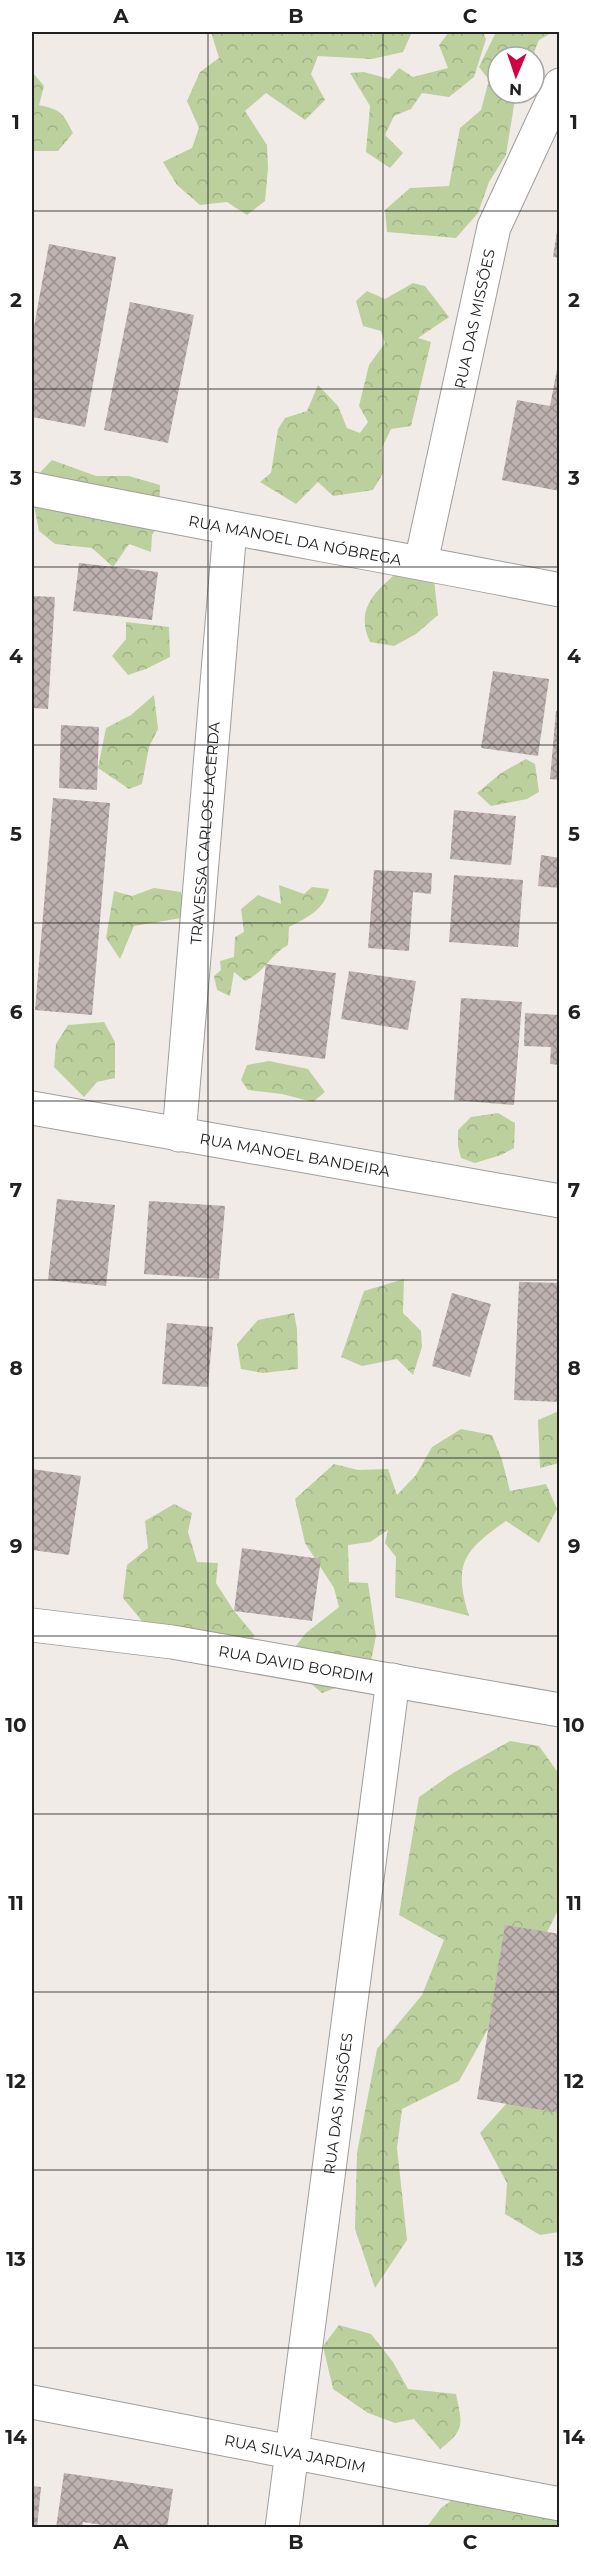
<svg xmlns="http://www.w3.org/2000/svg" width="591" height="2559" font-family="Montserrat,sans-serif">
	<defs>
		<pattern id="forest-crowns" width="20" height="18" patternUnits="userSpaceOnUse" patternTransform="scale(1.5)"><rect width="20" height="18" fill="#bcd09d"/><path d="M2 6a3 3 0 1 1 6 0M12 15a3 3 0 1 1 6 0" fill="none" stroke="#a1b287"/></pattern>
		<pattern id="building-cross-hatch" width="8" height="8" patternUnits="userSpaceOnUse" patternTransform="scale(1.5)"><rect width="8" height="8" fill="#beb2b1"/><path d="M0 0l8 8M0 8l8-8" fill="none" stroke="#9a9090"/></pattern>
	</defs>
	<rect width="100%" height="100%" fill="#f1ebe8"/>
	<path fill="url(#forest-crowns)" d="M211,32h158l4,3 3,-3h36l-9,20 -31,7 -54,-3 -7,18 14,26 -20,20 -39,-27 -21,18 22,34 1,23 -3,33 -18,14 -20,-13 -27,3 -23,-20 -14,-23 29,-14 7,-20 -12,-27 13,-29 19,-14z
		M449,32h34l3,7 -12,38 -25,20 -27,-4 -11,16 -17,7 -9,19 18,18 -13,15 -24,-16 4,-46 -20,-33 14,-1 25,7 10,-11 14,9 35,-9 -9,-23z
		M496,32h57l-14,8 -7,17h-34v36h18l-10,62 -17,27 -11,31 -22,25 -69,-6 -2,-22 25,-22 39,-2 11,-58 21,-18 8,-30 -10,-13z
		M34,74l10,12 -5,19c23,5 24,8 34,28l-15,18h-26v-76z
		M413,283l12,3 24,31 -31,21 13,4 -20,84 -20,3 -9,19 1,25 -10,17 -40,6 -15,-14 -22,22 -36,-22 11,-9 7,-44 7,-11 22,-7 11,-26 20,21 9,22 13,5 8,-11 -9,-16 10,-41 16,-22 -4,-12 -18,-5 -7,-25 11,-10 18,8z
		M52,460l44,16h33l31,9 -1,39 -7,11 -1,17 -22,-8 -16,23 -21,-19 -37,-4 -16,-13 -7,-36v-14z
		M398,572l36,8 4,35 -22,19 -22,12 -24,-4c-15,-32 4,-50 28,-70z
		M126,622l43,5 1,30 -24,12 -18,6 -16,-19 14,-17z
		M154,695l4,34 -9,18 -7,37 -13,5 -31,-21 8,-40 25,-13z
		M526,759l9,5 4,28 -12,7 -36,7 -14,-13 24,-20z
		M279,885l25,9 8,-7 17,2c-5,21 -21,28 -40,38l-1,18c-19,11 -23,27 -43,36l-11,-9 -4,24 -13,-6 -3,-14 7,-6 -1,-9 14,-4 1,-20 9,-5 -3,-23 17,-14 23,9z
		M154,888l27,4 6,25 -53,9 -14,33 -14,-21 8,-47 18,5z
		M104,1022l11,20v36l-18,4 -13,15 -30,-30 2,-23 12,-19z
		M269,1061l39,8 17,23 -12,10 -31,-8 -34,-4 -7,-10 6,-15z
		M498,1113l17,10 -1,25 -13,7 -26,8 -14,-5 -3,-12v-16l13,-13z
		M404,1279l-1,34 18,18 1,16 -9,28 -16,-16 -35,7 -21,-9 23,-66z
		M294,1313l3,16 1,40 -35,4 -22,-4 -4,-25 21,-24z
		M559,1411v52l-19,5 -2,-48z
		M461,1429l31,6 10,25 8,31 36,-7 11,25 -18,34 -33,-22c-43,30 -53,43 -37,95l-74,-19 1,-40 -11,-14 3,-13 -18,12 -22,3 1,37 19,1 8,53 -8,40 -46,17 -38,-32 22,-28 33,-26 -5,-19 -29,-45 -10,-44 39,-35 24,6 30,-1 9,26 19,-20 16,-28z
		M174,1504l18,9 -4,19 9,30 21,1 -2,20 18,28 21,25 -18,17 -65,-11 -30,-21 -19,-23 4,-33 21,-17 -3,-27z
		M510,1741l29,5 20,28v134l-38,77 -33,44 -29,52 -57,28 -5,39 10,92 -32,48 -20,-59 2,-76 20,-104 45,-54 22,-55 -45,-25 20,-118 34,-24z
		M538,2094l21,12v126l-19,3 -35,-21 2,-31 -27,-50 26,-29z
		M339,2325l32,9 22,28 15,27 48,5c6,29 10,36 -16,55l-26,-30 -19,4 -27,-10 -35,-24 -10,-43z
		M456,2497l103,13v17l-133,1 15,-20z"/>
	<path fill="url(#building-cross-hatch)" d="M558,225h2v33l-7,-1z
		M49,244l67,13 -31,170 -53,-10v-79z
		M130,302l64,13 -26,128 -64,-13z
		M558,364l2,127 -58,-11 15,-80 33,6z
		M79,563l79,9 -6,48 -79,-9z
		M32,596l23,1 -7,112 -16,-1z
		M493,671l56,8 -11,77 -57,-8z
		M556,711l4,1v68l-10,-1z
		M61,725l38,2 -2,63 -38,-2z
		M53,798l57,5 -18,212 -57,-5z
		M454,810l62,6 -5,49 -61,-6z
		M541,855l19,3v30l-22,-2z
		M374,870l58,3 -1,21 -18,-2 -4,59 -41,-3z
		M454,875l69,5 -5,67 -69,-5z
		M266,964l70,9 -11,86 -70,-9z
		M349,971l67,10 -8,49 -67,-11z
		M461,998l61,4 -8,103 -60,-5z
		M525,1013l35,2v50l-10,-1 1,-17 -27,-1z
		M57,1199l58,6 -9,81 -58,-6z
		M149,1201l76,5 -6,73 -75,-5z
		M519,1282l41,1v119l-46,-2z
		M452,1293l39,11 -21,73 -38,-11z
		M167,1323l46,4 -5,60 -46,-3z
		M32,1469l49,7 -12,79 -37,-5z
		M242,1548l79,11 -9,62 -78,-10z
		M505,1925l55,9v179l-83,-14z
		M64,2473l109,16 -6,39h-47l-37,-6 -1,6h-26z
		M32,2486l9,1 -4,41h-5z"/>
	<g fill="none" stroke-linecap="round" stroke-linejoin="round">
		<defs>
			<g id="minor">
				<path id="s1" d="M32,489c175,36 352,66 528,101"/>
				<path id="s2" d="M421,562l73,-335 66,-142"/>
				<path id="s3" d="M32,1108l528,93"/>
				<path id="s4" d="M179,1135l51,-606"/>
				<path id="s5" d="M32,1625l140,17 388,68"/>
				<path id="s6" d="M32,2402l528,102"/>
				<path id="s7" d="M282,2528l111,-848"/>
			</g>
		</defs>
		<use href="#minor" stroke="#9e9e9e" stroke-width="35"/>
		<use href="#minor" stroke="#fff" stroke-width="33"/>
	</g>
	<path fill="none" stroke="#212121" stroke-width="1.5" stroke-opacity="0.55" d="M208,32v2496M383,32v2496M32,211h528M32,389h528M32,567h528M32,745h528M32,923h528M32,1101h528M32,1280h528M32,1458h528M32,1636h528M32,1814h528M32,1992h528M32,2170h528M32,2348h528"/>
	<g text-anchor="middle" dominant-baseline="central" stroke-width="4.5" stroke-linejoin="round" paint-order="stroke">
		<g font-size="15" fill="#212121" stroke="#fff">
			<text stroke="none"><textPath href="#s2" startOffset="249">RUA DAS MISSÕES</textPath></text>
			<text stroke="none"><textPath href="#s1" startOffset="268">RUA MANOEL DA NÓBREGA</textPath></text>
			<text stroke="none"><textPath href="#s4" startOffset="303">TRAVESSA CARLOS LACERDA</textPath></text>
			<text stroke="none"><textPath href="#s3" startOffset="267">RUA MANOEL BANDEIRA</textPath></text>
			<text stroke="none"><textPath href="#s5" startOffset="267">RUA DAVID BORDIM</textPath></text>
			<text stroke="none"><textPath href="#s7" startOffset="428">RUA DAS MISSÕES</textPath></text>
			<text stroke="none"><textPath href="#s6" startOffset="268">RUA SILVA JARDIM</textPath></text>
		</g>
	</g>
	<rect width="591" height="2559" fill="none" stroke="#ffffff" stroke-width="66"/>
	<g transform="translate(516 75) rotate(182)"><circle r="28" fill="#ffffff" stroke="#a6a6a6" stroke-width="1.5"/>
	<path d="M0-4.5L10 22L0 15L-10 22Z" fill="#d00242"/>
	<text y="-9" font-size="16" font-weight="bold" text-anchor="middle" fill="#212121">N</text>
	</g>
	<rect x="33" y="33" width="525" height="2493" fill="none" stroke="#212121" stroke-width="2"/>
	<g font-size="20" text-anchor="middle" font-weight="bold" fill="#212121">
		<text x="121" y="23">A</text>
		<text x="296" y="23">B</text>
		<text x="470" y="23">C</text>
		<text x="16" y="129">1</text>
		<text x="574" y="129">1</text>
		<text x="16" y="307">2</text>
		<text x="574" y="307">2</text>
		<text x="16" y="485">3</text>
		<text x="574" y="485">3</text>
		<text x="16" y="663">4</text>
		<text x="574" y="663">4</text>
		<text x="16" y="841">5</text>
		<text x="574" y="841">5</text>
		<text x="16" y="1019">6</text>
		<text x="574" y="1019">6</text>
		<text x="16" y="1197">7</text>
		<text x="574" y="1197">7</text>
		<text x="16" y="1375">8</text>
		<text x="574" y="1375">8</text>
		<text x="16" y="1553">9</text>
		<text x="574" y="1553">9</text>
		<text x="16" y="1732">10</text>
		<text x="574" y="1732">10</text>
		<text x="16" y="1910">11</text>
		<text x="574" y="1910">11</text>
		<text x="16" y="2088">12</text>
		<text x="574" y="2088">12</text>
		<text x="16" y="2266">13</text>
		<text x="574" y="2266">13</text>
		<text x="16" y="2444">14</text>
		<text x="574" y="2444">14</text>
		<text x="121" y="2549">A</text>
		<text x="296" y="2549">B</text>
		<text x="470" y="2549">C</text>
	</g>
</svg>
